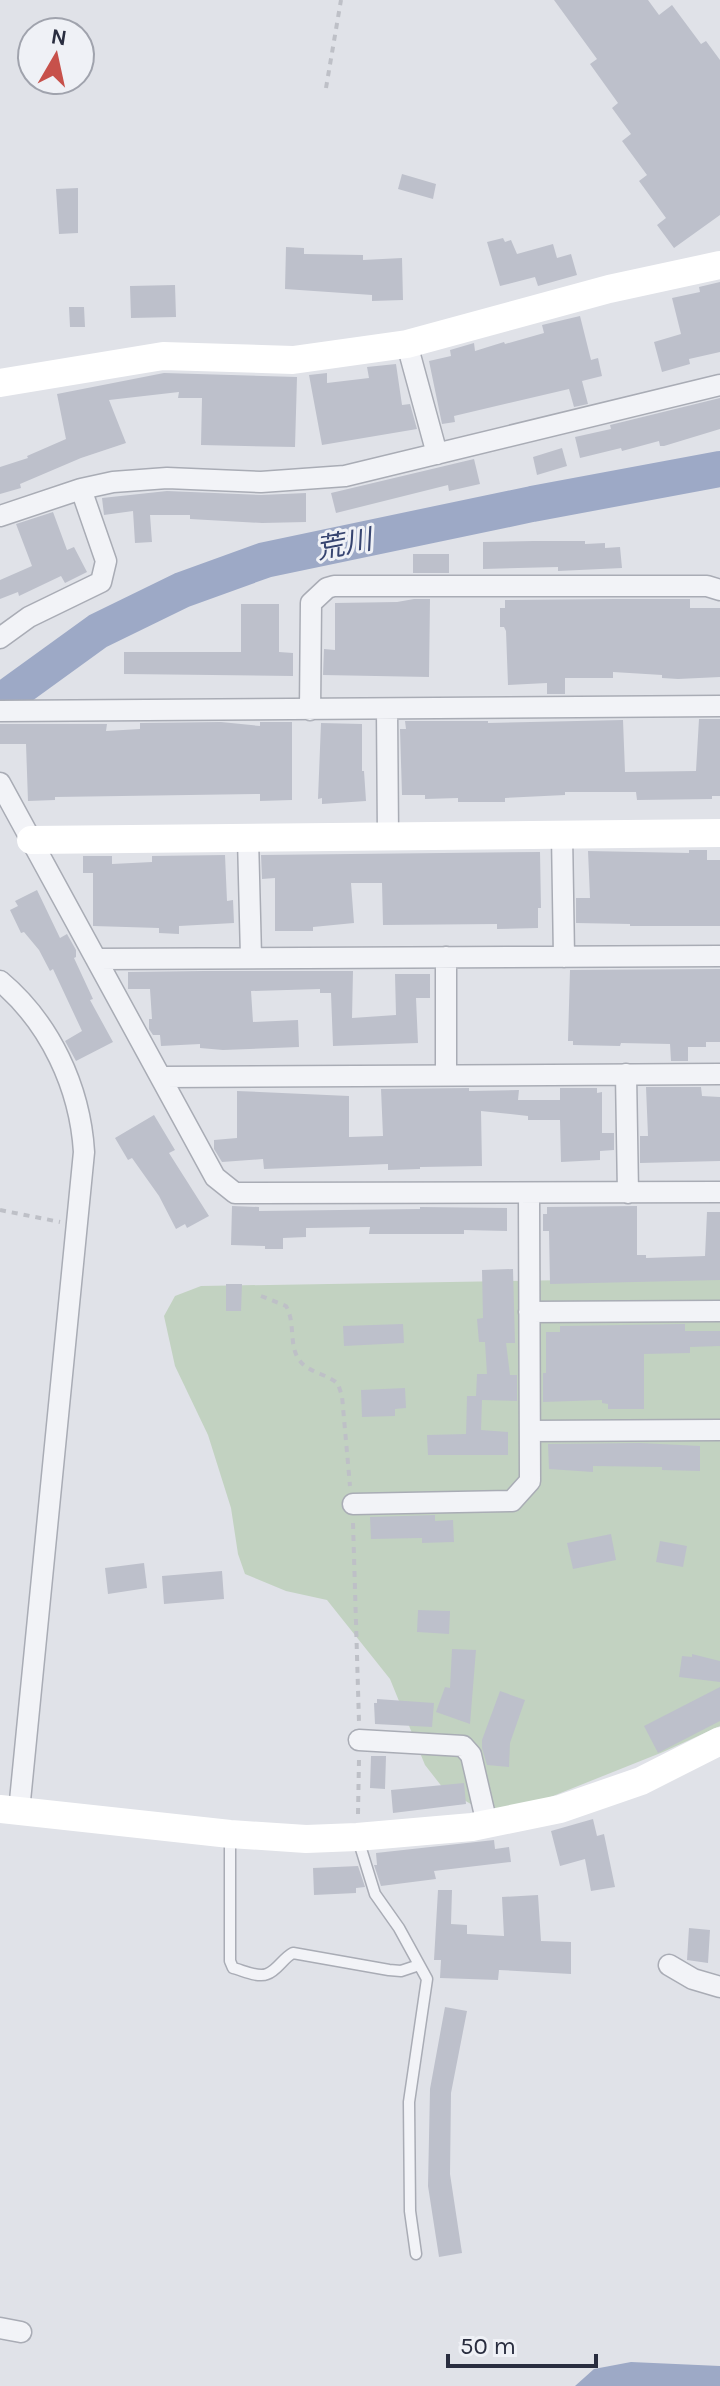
<svg xmlns="http://www.w3.org/2000/svg" width="720" height="2386" font-family="Karla,'Noto Sans JP',sans-serif">
	<rect width="100%" height="100%" fill="#e0e2e8"/>
	<path fill="#c2d2c1" d="M689,1278l31,1v447l-57,26 -160,64 -20,-5 -40,-23 -18,-23 -35,-86 -63,-79 -41,-9 -41,-17 -7,-20 -7,-46 -23,-73 -33,-69 -11,-50 11,-20 26,-10z"/>
	<path fill="#9da9c6" d="M631,2362l89,4v20h-145l19,-17z"/>
	<g fill="none" stroke-linecap="round" stroke-linejoin="round">
		<path stroke="#9da9c6" stroke-width="36" d="M0,702l98,-71 84,-41 83,-30 267,-56 188,-35"/>
	</g>
	<path fill="#bdc0cb" d="M554,0h94l11,15 13,-10 29,39 5,-3 14,19v155l-46,33 -17,-23 9,-7 -27,-37 8,-6 -25,-34 9,-7 -19,-26 6,-5 -28,-39 7,-5z
		M402,174l34,10 -3,15 -35,-10z
		M78,188v45l-19,1 -3,-45z
		M503,238l2,4 6,-2 6,14 36,-10 4,14 14,-4 6,21 -39,11 -3,-9 -35,9 -13,-44z
		M286,247l18,1v6l59,1v5l39,-2 1,42 -31,1v-6l-87,-6z
		M720,282v70l-31,7 1,5 -28,8 -8,-30 27,-8 -9,-36 28,-6 -1,-5z
		M175,285l1,32 -45,1 -1,-32z
		M69,307h15l1,20h-15z
		M580,316l11,44 7,-2 4,18 -20,5 6,23 -14,3 -5,-18 -115,27 1,6 -13,2 -13,-63 22,-5 -1,-6 24,-7 1,8 29,-9 1,2 39,-11 -2,-8z
		M396,364l6,41 8,-1 7,25 -95,16 -13,-70 18,-2v10l42,-5 -2,-11z
		M164,373l133,4 -2,70 -94,-2 1,-47h-24l1,-6 -70,8 17,43 -45,15 -61,26 1,4 -21,6v-27l28,-9 -1,-2 39,-17 -9,-45z
		M720,398v31l-56,17h-4l-1,-5 -37,10 -1,-3 -41,10 -5,-21 36,-8 -1,-4z
		M562,448l5,18 -30,9 -4,-18z
		M474,459l6,25 -31,7 -1,-6 -112,28 -5,-20z
		M167,491l94,4 45,-2v29l-44,1 -72,-4v-4h-40l2,27 -17,1 -2,-32 -29,4 -2,-17z
		M53,512l14,38 7,-3 13,25 -22,11 -4,-7 -42,20 -1,-4 -18,7v-19l32,-14 -16,-42z
		M534,541h51v3l20,-1v5l15,-1 2,21 -64,3v-4l-75,2v-27z
		M413,554h36v19h-36z
		M414,599h16l-1,78 -106,-2 1,-26 11,1v-47l62,-1z
		M614,599h76v9h30v69l-42,2 -16,-1v-3l-49,-3v6h-48v16h-18v-11l-39,2 -2,-54 -2,-4h-4v-19h5v-8z
		M241,604h38v48l14,1v23l-169,-2v-22h117z
		M699,719h21v77h-8v3l-75,1 -1,-8h-71v3l-60,3v4h-47v-4l-33,1v-4h-23l-2,-66h6l-1,-8h83v2l135,-3 2,52 71,-1z
		M221,722l39,4v-4h32v78l-32,1v-7l-205,3v3l-27,1 -2,-57h-26v-20h107l-1,7 34,-2v-6z
		M321,723l41,1v47h2l2,30 -44,3v-6l-4,1z
		M689,850h18v10h13v66h-90v-2l-54,-1v-25h14l-2,-47 101,2z
		M540,852l1,56h-3v20l-41,1v-5l-114,1 -1,-42h-31l3,40 -41,4v4h-38v-53l-13,1 -1,-24z
		M225,855l2,46 6,-1 1,23 -55,3v8l-20,-1v-5l-66,-2v-53h-10v-17h29v8l40,-2v-6z
		M37,890l23,48 7,-4 9,16v7l-2,1 19,41 -3,1 23,42 -37,19 -11,-20 17,-10 -29,-62 -3,2 -11,-21 -15,-18 -3,1 -11,-23 8,-4 -3,-5z
		M720,969v73h-14v5h-18v14h-17l-1,-17 -49,-1 -1,3 -47,-1v-4h-5l2,-71z
		M204,971h149l-1,47 44,-3 -1,-41h35v24h-14l2,45 -85,3 -2,-53h-11v-4l-69,2 2,31 45,-2 1,27 -76,3 -23,-2v-4l-39,2 -1,-11h-7l-4,-6v-10h3l-2,-30h-22v-17z
		M646,1087h55l1,9 18,1v64l-80,2v-27h8z
		M469,1088v3l50,-1 -1,10h42v-12h37v5l5,-1v41h12v17l-14,1v9l-39,2 -1,-42h-32v-4l-47,-5 1,55 -62,1v2l-32,1v-6l-124,5 -1,-10 -41,3 -8,-13v-9l23,-2v-47l112,5v41l34,-1 -2,-47z
		M154,1115l21,35 -6,3 40,63 -22,12 -2,-4 -9,5 -17,-33 -27,-38 -4,2 -13,-22z
		M232,1206l27,1v4l161,-2v-2l87,1v23l-43,-1v4h-95l1,-7 -64,1v9l-23,1v11h-18v-3l-34,-1z
		M637,1206v49h9v3l59,-2 2,-44h13v68l-170,4 -1,-53h-6v-17h4v-7z
		M513,1269l2,74h-9l4,32h7v26l-35,-1 -1,30 27,2v23h-80l-1,-20 39,-1 1,-38h9l1,-22h10l-2,-32h-6l-2,-23 6,-1 -1,-48z
		M226,1284h16l-1,27h-15z
		M403,1324l1,19 -60,3 -1,-20z
		M685,1324v7h35v15l-30,1v6l-46,1v55h-36v-5l-6,-1v-3l-59,2v-29h3v-41h14v-6z
		M405,1388l1,20 -11,1v7l-33,1 -1,-27z
		M640,1443l60,3v25l-38,-1v-3l-69,-1v6l-44,-3 -1,-25z
		M435,1515v6l18,-1 1,22 -32,1v-5l-51,1 -1,-22z
		M611,1534l5,26 -43,9 -6,-26z
		M660,1541l27,5 -4,21 -27,-5z
		M144,1563l3,25 -39,6 -3,-26z
		M222,1571l2,28 -60,5 -2,-28z
		M418,1610l32,1 -1,23 -32,-2z
		M452,1649l24,1 -6,74 -34,-12 9,-25 5,1z
		M692,1654l28,7v21l-41,-5 3,-21 10,1z
		M720,1687v34l-62,32 -14,-27z
		M500,1691l25,9 -15,43 -1,24 -22,-2 -5,-17v-8z
		M377,1699l57,4 -2,24 -57,-3 -1,-21h3z
		M371,1756h15l-1,33 -15,-1z
		M464,1783l2,21 -73,9 -2,-23z
		M593,1819l4,17 7,-2 11,53 -24,4 -6,-32 -25,7 -9,-35z
		M494,1840l1,9 14,-2 2,15 -77,9 2,8 -55,7 -7,-21h3l-1,-12z
		M358,1866l7,21 -9,1v5l-42,2 -1,-27z
		M438,1890h14l-1,34 16,1v9l37,2 -2,-39 36,-2 3,46 30,1v32l-72,-4 -1,10 -58,-2 1,-18h-7z
		M689,1928l21,2 -2,33 -21,-3z
		M445,2007l22,4 -16,82 -1,81 12,79 -23,4 -11,-71 2,-97z"/>
	<g fill="none" stroke-linecap="round" stroke-linejoin="round">
		<defs>
			<path id="lane" d="M230,1836v125l3,7c9,2 25,10 34,6 10,-3 16,-16 26,-21l96,17 12,1 18,-6
				M358,1839l17,55 24,34 28,51 -18,123 1,109 6,43"/>
			<path id="street" d="M407,344l30,110
				M0,516l81,-27 32,-7 54,-4 94,4 84,-6 375,-91
				M0,638l29,-21 72,-35 5,-21 -25,-72
				M387,709l1,127
				M310,710l1,-107 16,-15 7,-2h373l13,4
				M0,711l720,-5
				M0,783l215,394 20,16 485,-1
				M562,834l2,123
				M248,838l3,119
				M446,957v118
				M96,959l624,-3
				M0,981c50,42 80,106 84,171l-65,659
				M626,1074l2,119
				M163,1077l557,-3
				M529,1312l191,-1
				M531,1431l189,-1
				M353,1504l159,-3 18,-20 -1,-288
				M359,1740l104,6 8,9 16,69
				M669,1965l24,14 27,8
				M0,2328l21,4"/>
		</defs>
		<use href="#lane" stroke="#a9acb5" stroke-width="13"/>
		<use href="#street" stroke="#a9acb5" stroke-width="23"/>
		<path stroke="#bec0c7" stroke-width="4" stroke-dasharray="6 6" stroke-linecap="butt" d="M326,88l15,-88
			M0,1210l60,12
			M261,1296l25,10c10,17 2,40 14,55 9,12 28,13 38,23l4,12 8,90
			M353,1523l6,199
			M358,1814l1,-55"/>
		<use href="#lane" stroke="#f2f3f7" stroke-width="10"/>
		<use href="#street" stroke="#f2f3f7" stroke-width="20"/>
		<path stroke="#fff" stroke-width="28" d="M0,383l163,-27 130,4 114,-16 202,-55 111,-24
			M31,840l689,-7
			M0,1809l230,25 76,5 51,-2 115,-10 88,-18 81,-28 79,-40"/>
	</g>
	<g text-anchor="middle" dominant-baseline="central" stroke-width="6" stroke-linejoin="round" paint-order="stroke">
		<g font-size="28" font-style="italic" fill="#364470" stroke="#eff1f6">
			<text transform="translate(344 544) rotate(-11)">荒川</text>
		</g>
	</g>
	<g transform="translate(56 56) rotate(9)"><circle r="38" fill="#eff1f6" stroke="#a0a3ad" stroke-width="2"/>
	<path d="M0-6L14 30L0 20L-14 30Z" fill="#c7514b"/>
	<text y="-12" font-size="22" font-weight="bold" text-anchor="middle" fill="#292d3f">N</text>
	</g>
	<path d="M448 2354v12h148v-12" fill="none" stroke="#292d3f" stroke-width="4"/>
	<text x="460" y="2354" font-size="24" fill="#292d3f" stroke="#eff1f6" stroke-width="6" paint-order="stroke">50 m</text>
</svg>
